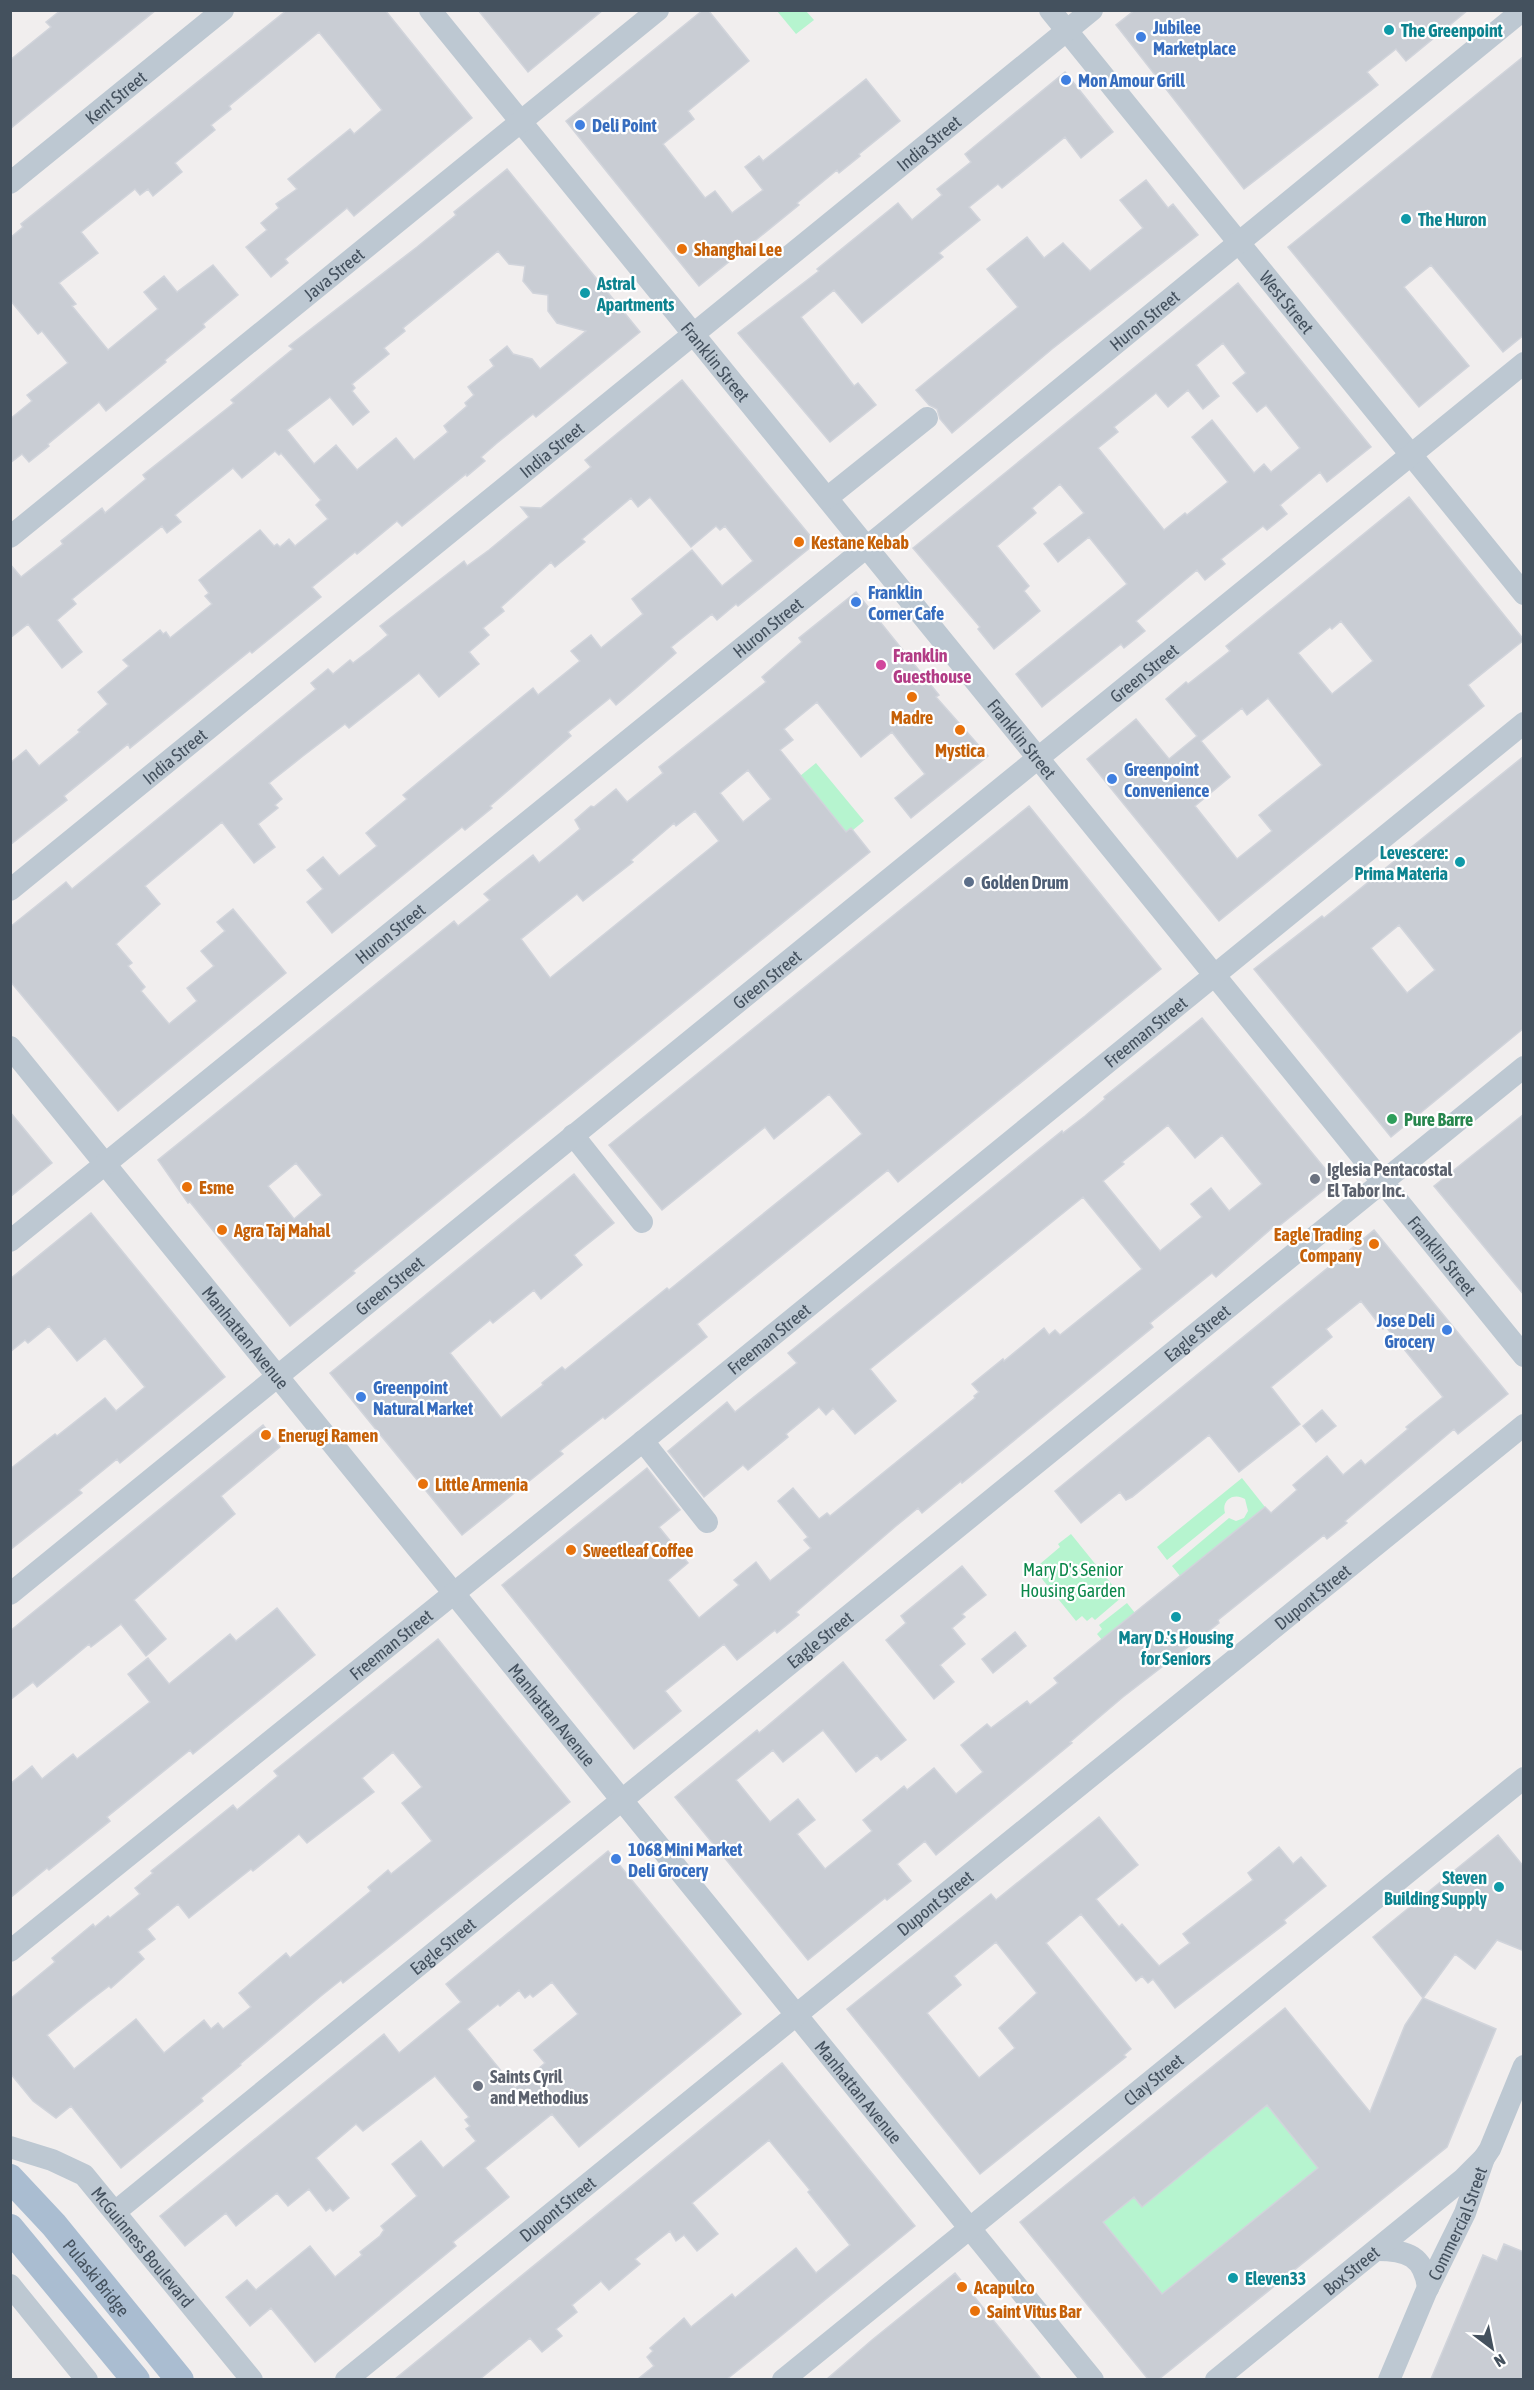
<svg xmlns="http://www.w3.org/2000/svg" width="1534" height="2390" font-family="'Asap Condensed',sans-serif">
	<rect width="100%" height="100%" fill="#f1eeee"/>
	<path fill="#b6f4cf" d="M777,11h29l8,9 -18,14z
		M816,763l48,58 -11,9 -2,-2 -5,4 -46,-56z
		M1242,1478l23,29 -85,69 -8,-10 57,-48 7,3 8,-3 4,-7 -3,-12c-11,-7 -24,1 -20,14l-58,47 -10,-13z
		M1071,1534l51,63 -27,23 -3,-3 -5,4 -5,-5 -6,5 -42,-52 26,-22 -2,-3z
		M1127,1603l8,10 -33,27 -5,-6 5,-5 -3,-4z
		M1267,2105l51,63 -156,126 -59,-72 31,-25 8,9z"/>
	<path fill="#c9cdd4" stroke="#d1d4db" stroke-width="1.5" fill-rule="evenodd" d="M61,10h95l-146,119v-69l41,-33 -5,-5z
		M287,10h98l87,108 -118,98 -7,-8 -62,51 3,4 -17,14 -25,-30 21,-17 -6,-7 18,-15 -3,-4 21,-15 -9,-10 62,-50 4,5 28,-24 -63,-78 -90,74 2,3 -20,16 4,5 -40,33 7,9 -29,24 -5,-7 -8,6 -5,-6 -54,43 17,21 -39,30 17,21 -4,2 36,44 50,-41 -14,-17 20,-16 13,16 36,-27 25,30 -35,29 2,3 -40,33 1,2 -60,49 -7,-9 -51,42 1,2 -20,16 -7,-8 -12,9v-44l22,-18 -5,-6 41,-32 -26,-32 -4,3 -28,-34v-62l13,-11 -2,-3z
		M478,10h125l-75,62z
		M703,10h5l41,51 -61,50 6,8 -31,25 42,54 10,-7 17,22 31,-23 -18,-23 14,-11 4,5 103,-82 34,42 -41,33 1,2 -21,17 -2,-3 -40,33 2,2 -100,81 -133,-165z
		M1135,10h333l-62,51 -10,-12 -29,23 11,13 -134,104 -128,-164z
		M1524,56v279l-21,17 -72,-87 -27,22 65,79 -50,41 -131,-160z
		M1065,72l48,60 -32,26 -16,-21 -63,51 -4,-4 -29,23 11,13 -41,33 4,4 -81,66 -28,-33 -33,27 53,69 4,-3 18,22 -46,37 -92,-109 81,-62 -2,-2 81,-66 14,17 30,-25 -5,-6 34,-27 -6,-8z
		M507,169l133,163 -104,85 -3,-3 -36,29 -16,14 4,4 -18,15 -1,-2 -64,52 -5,-5 -40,33 -2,-2 -43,35 9,10 -69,56 -2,-2 -120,97 -2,-4 -64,52 3,4 -57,45v-82l16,-13 13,16 41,-34 -2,-2 30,-26 -10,-12 31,-26 -6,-6 37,-30 3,4 3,-2 4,6 42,-34 -7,-8 4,-3 -10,-13 61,-50 14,16 3,-2 3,3 9,-8 6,7 33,-27 -12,-14 5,-5 -40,-47 -2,2 -4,-4 -33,27 -9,-10 -58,47 6,7 -14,11 -5,-7 -90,73 4,5 -19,16 25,32 -20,16 -34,-44 -18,14v-74l11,13 42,-33 -2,-3 41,-33 3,5 41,-34 -3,-4 91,-72 -3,-3 62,-51 -4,-3 128,-99 39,-32 -2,-3zM498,251l11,13 16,2 -2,15 10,12 15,2v16l9,12 29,8 -46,38 -8,-10 -19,-5 -6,-8 -17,14 4,6 -26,21 6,8 -9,8 2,3 -23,20 4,6 -34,28 -18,-22 -39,32 -21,-25 -22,19 -27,-34 43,-33 23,28 16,-13 -17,-21 3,-3 -3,-4 37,-30 -5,-6 21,-17 -2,-3z
		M1146,180l22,28 5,-4 25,31 -146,114 -100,84 -12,-14 -3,-10 -8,-4 -13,-15 102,-83 -31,-38 40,-32 17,21 19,-15 27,28 53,-43 -23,-28z
		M1238,283l133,164 -44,35 -7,-10 -40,33 7,9 -20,16 -4,-4 -42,33 4,5 -20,16 -8,-10 -61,51 9,10 -21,17 -3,-4 -79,63 -26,-33 111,-90 -38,-47 -31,25 -14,-18 40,-31 -24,-29 -28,24 4,5 -39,33 32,40 -5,5 16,20 -46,38 -16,-20 2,-2 -67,-79zM1223,343l23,30 -13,10 24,29 9,-7 34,43 -29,24 -7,-8 -10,9 -42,-53 -20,17 36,45 -41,33 -2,-2 -21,17 -66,-82 20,-16 -4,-5 42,-34 12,14 20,-17 15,19 16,-13 -23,-31z
		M682,380l134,163 -78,63 -2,-2 -19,16 -5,-6 -41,33 5,6 -41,36 -19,16 -6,-7 -42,34 3,4 -81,70 2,2 -27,22 -3,-3 -130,106 -25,-31 16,-13 -16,-19 16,-13 16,19 38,-30 -11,-13 41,-34 -4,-4 130,-107 5,7 42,-34 -9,-10 20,-16 10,13 42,-34 -11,-15 60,-49 30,36 31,-25 -28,-35 -5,4 -4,-4 -25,21 -41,-50 -12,10 -7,-9 -49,41 3,3 -30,25 -4,-5 -50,45 3,4 -21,17 6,7 -20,17 10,12 -40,33 -20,-24 -70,55 -4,-4 -42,32 -34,27 13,16 -7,6 3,3 -20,16 17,23 -21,16 -32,-41 -77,64 15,18 -44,40 16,19 -4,3 17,21 -4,4 28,33 28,-23 -10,-13 27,-22 -13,-15 24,-20 -8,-9 16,-13 53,64 -168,138 -108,-130v-54l56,-45 6,7 244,-200 -5,-6 17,-14 5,5 17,-14 3,3 17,-13 18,-15 -8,-9 84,-65 3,5 22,-16 40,-33 -8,-10 20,1 50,-41 -6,-7z
		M1409,497l115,143 -56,45 16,21 -265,215 -132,-162 49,-40 33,40 28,-23 -31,-37 20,-17 2,2 42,-33 -4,-5 11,-9zM1341,621l32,40 -41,33 -34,-41 32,-26 2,2zM1268,698l54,67 -63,50 13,16 -35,28 -42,-53 35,-29 -29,-36 41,-33 5,7z
		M856,592l83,103 -3,2 52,59 -77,62 -16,-20 30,-24 -16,-20 -17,-22 -31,25 -44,-55 -33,27 9,11 -13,10 66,82 5,-4 19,24 -517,419 2,2 -65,53 -100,-124 -2,1 -30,-43 296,-239 4,5 32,-26 -6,-6 49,-39 6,8 22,-18 19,-16 -5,-9 16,-14 3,1 22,-18 11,13 36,-29 -4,-6 107,-85 -4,-5 40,-35 -3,-4zM748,770l23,29 -28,23 -23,-29zM695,811l24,30 -169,137 -29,-39 56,-45 6,7 50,-39 -2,-2 43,-37 2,3zM296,1163l26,32 -28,24 -26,-33z
		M1524,756v272l-133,109 -137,-168 68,-53 2,2zM1399,925l36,45 -28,23 -36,-45z
		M1029,806l132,163 -263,213 -10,-12 -191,154 10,13 -102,82 -2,-2 -43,34 3,3 -101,81 -132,-162 244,-199 40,49 -40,32 8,10 -41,34 -7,-9 -41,33 -3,-3 -40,33 51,65 42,-33 -1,-2 20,-16 3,3 102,-82 2,2 193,-156 -33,-40 -55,45 -9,-12 -103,83 -53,-65z
		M1202,1018l133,163 -61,49 -2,-2 -56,49 -4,-4 -62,50 3,4 -191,156 -1,-2 -39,32 -4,-5 -22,18 -100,86 3,3 -22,18 -2,-3 -38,30 -13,-16 -59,47 16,20 -47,38 -132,-164 145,-117 33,42 -21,17 29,36 -20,17 31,38 40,-33 -5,-5 22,-18 14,19 41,-33 -7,-8 4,-3 -30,-36 15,-13 26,31 8,-6 3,3 145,-118 -1,-2 5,-4 -7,-8 31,-25 1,2 40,-33 5,7 6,-5 5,5 82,-66 -59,-72 -213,172 26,32 -41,33 -22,-26 -7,7 -7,-8 -33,27 2,3 -40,33 -5,-5 -39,32 -36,-46 59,-49 8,10 62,-49 -9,-10 274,-222 1,2 22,-17 20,-17 -1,-2zM1168,1125l27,33 27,-23 40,49 -33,27 -18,-23 -20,16 11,13 -42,34 -57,-70 21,-17 -2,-2z
		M10,1112l42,51 -42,34z
		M1524,1114v181l-90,-109z
		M91,1213l134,164 -105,86 -3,-4 -38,31 3,3 -72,57v-81l45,-35 2,2 48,-38 11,13 29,-24 -40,-49 -28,23 -28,-35 -21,17 -3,-3 -15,12v-73z
		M1374,1230l134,164 -50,40 -4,-5 -109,92 2,2 -20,16 -3,-4 -35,28 -71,57 1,3 -96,74 -53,45 2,1 -136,112 -11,-14 -28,23 14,17 -24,19 -2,-2 -77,62 -133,-163 82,-67 2,3 84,-71 63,78 -25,20 -4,-5 -21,17 -33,-42 -40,32 -10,-12 -37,30 34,42 28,-23 17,21 -18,14 28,35 47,-38 -9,-11 41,-34 3,4 27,-22 22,26 27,-22 -22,-27 26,-21 4,4 36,-27 3,4 28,-22 -4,-5 211,-171 6,6 26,-23 -4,-5 34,-29 16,19 18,-15 4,5 43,-36 -2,-2 37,-30 -57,-70 -3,2 -22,-28 -35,28 6,8 -61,50 29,37 -61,48 -30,-37 -77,62 -6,3 -6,-8 -39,31 -26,-32z
		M1322,1410l14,16 -20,16 -13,-16z
		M263,1425l17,22 -59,49 14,18 -101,86 32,39 -20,17 -25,-32 -30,23 -2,-3 -52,43 -4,-5 -23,18v-69z
		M962,1566l24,29 -24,19 3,3 -13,11 13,16 -25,21 14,17 -20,17 -48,-59 20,-17 -5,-7z
		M277,1608l38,47 -122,99 -3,-4 -83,67 3,4 -61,49 -2,-2 -37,30v-114l22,-18 10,13 31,-25 4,5 73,-57 -22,-28 20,-16 21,26 61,-50 6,7z
		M1015,1632l11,14 -33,27 -11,-14z
		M438,1639l132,163 -185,148 -42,33 -2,-3 -20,16 -81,68 1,1 -40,33 2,3 -82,67 -50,-62 -15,12 -23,-17 -23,-28v-74l45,-37 -3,-4 41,-34 2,3 13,-11 2,2 30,-24 -5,-6 18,-15 -2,-2 82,-66 4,5 41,-34 -4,-5zM393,1752l29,35 -20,16 30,38 -41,33 -3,-4 -20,17 3,4 -17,14 -64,53 -4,-5 -47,40 12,14 -28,22 -5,-6 -7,6 -7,-9 -40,33 -28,-34 -62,50 -27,-34 41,-33 21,-16 2,2 33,-29 -6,-7 17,-13 -8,-10 31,-25 11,14 62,-49 2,2 46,-37 8,9 67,-51 -12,-14z
		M1099,1817l39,48 -42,34 23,28 3,-3 37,42 31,-23 -7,-9 70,-54 -5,-7 31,-26 14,17 8,-7 25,29 -42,34 2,3 -111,85 -22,-29 -5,4 -6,-7 -6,5 -55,-67 -35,29 85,106 -7,6 2,2 -146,117 -133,-165 144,-115 5,6zM996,1942l41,51 -38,35 16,20 -36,30 -52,-65 34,-28 -7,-9z
		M1498,1835l26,32v84l-27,-11 -22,29 -20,-15 -32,44 -50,-61z
		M608,1851l133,163 -162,133 -27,-33 -67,54 24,29 -56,45 3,4 -141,116 -44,-54 -21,18 -24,-29 21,-17 9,10 54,-44 25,31 27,-22 -2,-3 20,-16 4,-6 -3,-4 36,-30 -25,-32 29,-23 22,27 33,-27 -10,-12 4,-3 -5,-6 4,-3 -34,-41 -72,55 -7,-7 -40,34 33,40 -16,13 -3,-3 -4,3 -17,-22 -21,17 -11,-13 -41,33 -10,-13 -41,33 -25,-30 224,-182 15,19 62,-51 -15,-18zM552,1982l26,32 -44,36 11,13 -30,25 -48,-59 31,-25 2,2 19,-16 6,8 5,-4 3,3z
		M1423,1998l73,31 -49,118 -288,232h-11l-128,-157 265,-214 85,104 35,-87zM1267,2105l51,63 -156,126 -59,-72 31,-25 8,10z
		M782,2063l133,163 -133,109 -55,44h-89l16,-13 -7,-9 6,-6 -3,-3 34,-30 7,9 41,-33 3,4 61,-50 20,25 34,-28 -42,-53 2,-2 -41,-50 -77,63 26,31 -21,17 -13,-16 -8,6 -6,-10 -35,28 5,5 -31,26 -8,-9 -29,24 5,7 -21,17 6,7 -20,16 -12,-14 -50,41h-85z
		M1504,2244l20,8v127h-93l52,-124 14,6z
		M955,2273l86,106h-214l45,-39z"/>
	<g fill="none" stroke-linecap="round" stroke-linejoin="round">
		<g stroke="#bdc8d2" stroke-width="22">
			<path id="s1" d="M430,10l1094,1346"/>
			<path id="s2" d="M1050,10l474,584"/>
			<path id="s3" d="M10,183l213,-173"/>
			<path d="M827,498l100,-80"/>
			<path id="s4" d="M10,537l648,-527"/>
			<path id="s5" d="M10,890l1082,-880"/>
			<path id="s6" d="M10,1047l1083,1333"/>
			<path d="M573,1135l69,87"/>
			<path id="s7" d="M10,1241l879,-712 634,-519"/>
			<path d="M643,1441l64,81"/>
			<path id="s8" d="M10,1594c504,-411 1010,-819 1514,-1231"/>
			<path id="s9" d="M10,1951l633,-510 881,-718"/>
			<path id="s10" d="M10,2147l42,13 32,15 168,205"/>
			<path id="s11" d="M115,2212l1409,-1145"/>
			<path d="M1377,2250c30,0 47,6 51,38"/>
			<path d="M10,2285l77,95"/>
			<path id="s12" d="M346,2380l1178,-955"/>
			<path id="s13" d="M783,2380l741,-602"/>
			<path id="s14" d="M1216,2380l247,-201 21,-21"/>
			<path id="s15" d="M1389,2380l37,-88 39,-79 19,-55 6,-9 34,-83"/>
		</g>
		<g stroke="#aabdd1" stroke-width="28">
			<path id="s16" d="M10,2178l44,47 126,155"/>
			<path d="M10,2228l126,152"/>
		</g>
	</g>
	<g fill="#0f9aa8" stroke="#fff" stroke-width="2">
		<circle cx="1389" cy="30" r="6"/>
		<circle cx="1406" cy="219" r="6"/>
		<circle cx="585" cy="293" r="6"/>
		<circle cx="1460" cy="862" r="6"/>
		<circle cx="1176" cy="1617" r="6"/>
		<circle cx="1499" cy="1887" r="6"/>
		<circle cx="1233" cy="2278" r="6"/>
	</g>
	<g fill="#3f7fe0" stroke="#fff" stroke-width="2">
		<circle cx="1141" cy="37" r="6"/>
		<circle cx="1066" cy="80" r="6"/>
		<circle cx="580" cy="125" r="6"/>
		<circle cx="856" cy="602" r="6"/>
		<circle cx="1112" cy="779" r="6"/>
		<circle cx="1447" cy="1330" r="6"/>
		<circle cx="361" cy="1397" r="6"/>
		<circle cx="616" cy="1859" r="6"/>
	</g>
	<g fill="#e8710a" stroke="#fff" stroke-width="2">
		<circle cx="682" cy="249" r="6"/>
		<circle cx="799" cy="542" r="6"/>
		<circle cx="912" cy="697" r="6"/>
		<circle cx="960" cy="730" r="6"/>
		<circle cx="187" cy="1187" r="6"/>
		<circle cx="222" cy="1230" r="6"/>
		<circle cx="1374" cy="1244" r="6"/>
		<circle cx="266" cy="1435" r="6"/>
		<circle cx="423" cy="1484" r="6"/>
		<circle cx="571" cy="1550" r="6"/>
		<circle cx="962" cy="2287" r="6"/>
		<circle cx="975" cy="2311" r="6"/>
	</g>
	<circle fill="#d1479c" stroke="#fff" stroke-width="2" cx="881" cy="665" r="6"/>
	<circle fill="#5c6f8a" stroke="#fff" stroke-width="2" cx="969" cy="882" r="6"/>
	<circle fill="#2e9e5b" stroke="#fff" stroke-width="2" cx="1392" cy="1119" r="6"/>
	<g fill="#6b7280" stroke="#fff" stroke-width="2">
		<circle cx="1315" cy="1179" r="6"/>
		<circle cx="478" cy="2086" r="6"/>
	</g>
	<g text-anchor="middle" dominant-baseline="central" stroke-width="4.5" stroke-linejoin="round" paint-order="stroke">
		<g font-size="18" font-weight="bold" fill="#366cbe" stroke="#fff" text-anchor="start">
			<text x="1153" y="27">Jubilee<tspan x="1153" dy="21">Marketplace</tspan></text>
			<text x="1078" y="80">Mon Amour Grill</text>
			<text x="592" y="125">Deli Point</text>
			<text x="868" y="592">Franklin<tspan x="868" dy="21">Corner Cafe</tspan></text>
			<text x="1124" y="769">Greenpoint<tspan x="1124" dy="21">Convenience</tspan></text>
			<text x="1435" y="1320" text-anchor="end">Jose Deli<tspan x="1435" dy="21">Grocery</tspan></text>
			<text x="373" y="1387">Greenpoint<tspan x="373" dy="21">Natural Market</tspan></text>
			<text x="628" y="1849">1068 Mini Market<tspan x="628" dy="21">Deli Grocery</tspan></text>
		</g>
		<g font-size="18" font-weight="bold" fill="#0d838f" stroke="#fff" text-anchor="start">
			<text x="1401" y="30">The Greenpoint</text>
			<text x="1418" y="219">The Huron</text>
			<text x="597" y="283">Astral<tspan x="597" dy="21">Apartments</tspan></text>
			<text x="1448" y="852" text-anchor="end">Levescere:<tspan x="1448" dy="21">Prima Materia</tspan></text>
			<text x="1176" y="1637" text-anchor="middle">Mary D.'s Housing<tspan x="1176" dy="21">for Seniors</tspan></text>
			<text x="1487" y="1877" text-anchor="end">Steven<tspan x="1487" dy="21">Building Supply</tspan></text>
			<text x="1245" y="2278">Eleven33</text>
		</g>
		<g font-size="18" fill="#44515e" stroke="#fff">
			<text stroke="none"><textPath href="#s3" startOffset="136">Kent Street</textPath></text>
			<text stroke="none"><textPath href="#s5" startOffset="1184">India Street</textPath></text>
			<text stroke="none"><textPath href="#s4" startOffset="417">Java Street</textPath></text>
			<text stroke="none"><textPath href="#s2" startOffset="376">West Street</textPath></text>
			<text stroke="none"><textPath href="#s7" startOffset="1461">Huron Street</textPath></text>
			<text stroke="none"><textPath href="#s1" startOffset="453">Franklin Street</textPath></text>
			<text stroke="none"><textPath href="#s5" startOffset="698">India Street</textPath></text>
			<text stroke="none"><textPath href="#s7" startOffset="975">Huron Street</textPath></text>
			<text stroke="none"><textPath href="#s8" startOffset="1461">Green Street</textPath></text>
			<text stroke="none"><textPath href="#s1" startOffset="939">Franklin Street</textPath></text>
			<text stroke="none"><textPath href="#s5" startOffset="212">India Street</textPath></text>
			<text stroke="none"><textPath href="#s7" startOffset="489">Huron Street</textPath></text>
			<text stroke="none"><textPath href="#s8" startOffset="975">Green Street</textPath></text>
			<text stroke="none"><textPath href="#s9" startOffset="1461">Freeman Street</textPath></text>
			<text stroke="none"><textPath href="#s1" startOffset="1605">Franklin Street</textPath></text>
			<text stroke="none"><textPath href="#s8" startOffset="489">Green Street</textPath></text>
			<text stroke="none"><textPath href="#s11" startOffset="1394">Eagle Street</textPath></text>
			<text stroke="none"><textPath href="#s6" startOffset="374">Manhattan Avenue</textPath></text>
			<text stroke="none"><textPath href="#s9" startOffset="975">Freeman Street</textPath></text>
			<text stroke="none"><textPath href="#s12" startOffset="1244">Dupont Street</textPath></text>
			<text stroke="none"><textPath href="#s11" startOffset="908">Eagle Street</textPath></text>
			<text stroke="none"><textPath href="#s9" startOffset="489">Freeman Street</textPath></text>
			<text stroke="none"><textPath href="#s6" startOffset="860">Manhattan Avenue</textPath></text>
			<text stroke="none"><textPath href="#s12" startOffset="758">Dupont Street</textPath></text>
			<text stroke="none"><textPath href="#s11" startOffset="422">Eagle Street</textPath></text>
			<text stroke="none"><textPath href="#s13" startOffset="477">Clay Street</textPath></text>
			<text stroke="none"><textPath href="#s6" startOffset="1346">Manhattan Avenue</textPath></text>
			<text stroke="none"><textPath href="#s12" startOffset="272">Dupont Street</textPath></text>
			<text stroke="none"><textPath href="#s15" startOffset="171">Commercial Street</textPath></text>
			<text stroke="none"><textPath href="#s10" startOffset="172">McGuinness Boulevard</textPath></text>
			<text stroke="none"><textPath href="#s14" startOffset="174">Box Street</textPath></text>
			<text stroke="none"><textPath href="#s16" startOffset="132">Pulaski Bridge</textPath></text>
		</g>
		<g font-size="18" font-weight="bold" fill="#c56008" stroke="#fff" text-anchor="start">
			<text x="694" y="249">Shanghai Lee</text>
			<text x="811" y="542">Kestane Kebab</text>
			<text x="912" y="717" text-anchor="middle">Madre</text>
			<text x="960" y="750" text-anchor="middle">Mystica</text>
			<text x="199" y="1187">Esme</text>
			<text x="234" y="1230">Agra Taj Mahal</text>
			<text x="1362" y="1234" text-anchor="end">Eagle Trading<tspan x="1362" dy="21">Company</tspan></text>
			<text x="278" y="1435">Enerugi Ramen</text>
			<text x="435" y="1484">Little Armenia</text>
			<text x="583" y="1550">Sweetleaf Coffee</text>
			<text x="974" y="2287">Acapulco</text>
			<text x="987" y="2311">Saint Vitus Bar</text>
		</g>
		<g font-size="18" font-weight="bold" fill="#b23c85" stroke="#fff" text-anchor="start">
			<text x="893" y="655">Franklin<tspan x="893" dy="21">Guesthouse</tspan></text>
		</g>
		<g font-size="18" font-weight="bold" fill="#4e5e75" stroke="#fff" text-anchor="start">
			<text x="981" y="882">Golden Drum</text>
		</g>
		<g font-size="18" font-weight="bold" fill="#27864d" stroke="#fff" text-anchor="start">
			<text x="1404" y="1119">Pure Barre</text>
		</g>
		<g font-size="18" font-weight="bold" fill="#5b616d" stroke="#fff" text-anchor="start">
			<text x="1327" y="1169">Iglesia Pentacostal<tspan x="1327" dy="21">El Tabor Inc.</tspan></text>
			<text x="490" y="2076">Saints Cyril<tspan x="490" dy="21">and Methodius</tspan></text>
		</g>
		<g font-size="18" fill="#0c884b" stroke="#fff">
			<text x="1073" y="1569">Mary D's Senior<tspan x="1073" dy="21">Housing Garden</tspan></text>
		</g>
	</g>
	<rect width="1534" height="2390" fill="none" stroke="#44515e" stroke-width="24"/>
	<g transform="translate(1492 2348) rotate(148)" stroke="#ffffff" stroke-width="4.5" paint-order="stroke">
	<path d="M0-4.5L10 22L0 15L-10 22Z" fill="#44515e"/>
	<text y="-9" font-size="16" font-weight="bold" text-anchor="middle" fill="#44515e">N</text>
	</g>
</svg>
